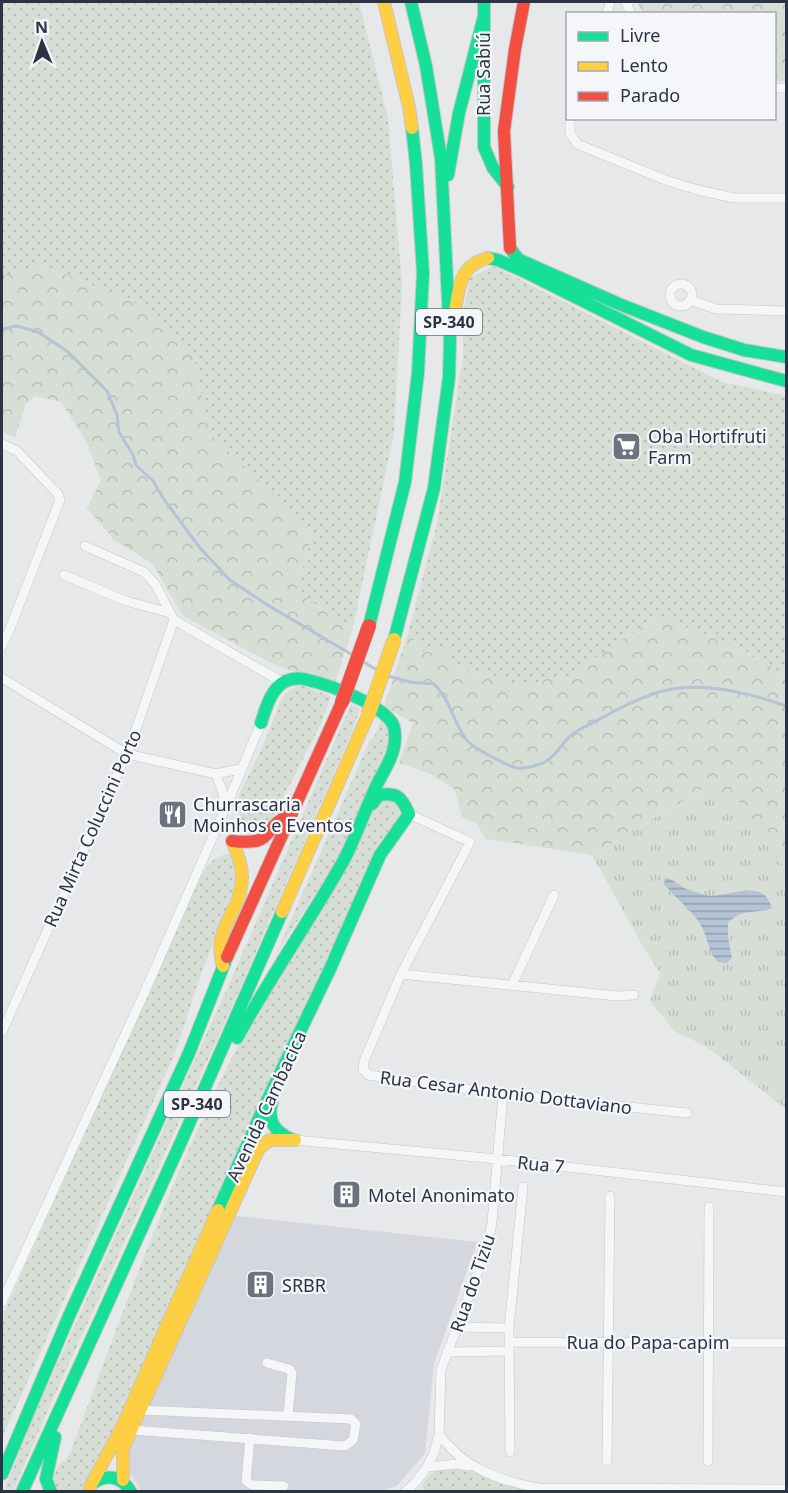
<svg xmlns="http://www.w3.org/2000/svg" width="788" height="1493" font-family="'Noto Sans',sans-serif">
	<defs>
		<pattern id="grass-dots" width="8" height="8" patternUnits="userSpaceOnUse" patternTransform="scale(1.5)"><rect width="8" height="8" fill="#d6ded6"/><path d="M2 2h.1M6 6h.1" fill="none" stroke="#b8bfb9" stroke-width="1.8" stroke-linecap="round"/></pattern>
		<pattern id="forest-crowns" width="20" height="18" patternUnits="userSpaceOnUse" patternTransform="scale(1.5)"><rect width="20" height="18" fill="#d6ded6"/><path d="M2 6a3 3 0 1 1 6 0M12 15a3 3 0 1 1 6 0" fill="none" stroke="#b8bfb9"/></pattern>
		<pattern id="park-tufts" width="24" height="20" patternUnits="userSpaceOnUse" patternTransform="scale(1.5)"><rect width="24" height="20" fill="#d6ded6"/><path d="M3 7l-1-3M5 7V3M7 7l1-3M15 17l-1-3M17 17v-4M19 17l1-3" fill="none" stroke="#b8bfb9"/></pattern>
		<pattern id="water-rules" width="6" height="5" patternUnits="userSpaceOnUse" patternTransform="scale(1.5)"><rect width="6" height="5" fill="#b4c4d5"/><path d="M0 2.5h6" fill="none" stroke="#93a0af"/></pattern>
	</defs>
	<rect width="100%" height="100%" fill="#e6e8ea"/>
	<path fill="#d4d7dd" d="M228,1215l249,27 -43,122 -9,89 -28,33 -19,6 -236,-1 -13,-19 -2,-24z"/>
	<path fill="url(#grass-dots)" d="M2,2h357l29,116 14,166 -8,149 -41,194 -57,-35 17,-60 -104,-98 -17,-85 -148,-84 -42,11z
		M493,266l229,116 64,14v279l-41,-24 -87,-35 -89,60 -24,3 -22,9 -18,-8 -27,-7 -55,-22 -15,-18 29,-110 26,-166v-44l7,-35z
		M297,686h6l28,10 -10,28 -52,101 -4,6 -14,6 -6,-4 -7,-24 1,-15 22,-43 20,-51 5,-7z
		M351,704l9,5 -8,23 -118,270 -185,406 -36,83 -10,1 30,-74 197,-436z
		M382,718l6,12v16l-46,107 -66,101 93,-212 6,-7z
		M378,799h18l6,15 -25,32 -58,134 -201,445 -34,66h-29l-3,-13 9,-16 4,-1 6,-10c52,-139 103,-284 172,-415 43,-80 90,-158 135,-237z
		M227,854l6,2 4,26 -36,92 -25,77 -174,387v-121l198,-439c7,-12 14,-22 27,-24z
		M460,1468l20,6 30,12 47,2 3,3 -133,1 -5,-4c4,-19 22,-19 38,-20z"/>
	<path fill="url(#forest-crowns)" d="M637,2h149v79l-11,1 -1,-68 -131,-1z
		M44,265l103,43 45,41 18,85 103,98 -17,60 57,35 -19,59 -61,-22 -90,-48 -31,-53 -38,-23 -27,-32 14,-28 -15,-39 -25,-39 -26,-6 -9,8 -11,33 -13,-5v-156z
		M658,616l87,35 41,24v196l-82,-82 -112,66 -106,-16 -9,-15 -15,-7 -7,-27 -24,-16 -32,-11 14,-40 -29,-17 24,-73 15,18 22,-5 10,18 23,9 27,7 18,8 22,-9 24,-3z"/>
	<path fill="url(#park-tufts)" d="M704,789l35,13 47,69v238l-79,-62 -33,-16 -24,-30 10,-28 -16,-25 -52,-93z"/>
	<path fill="#d6ded6" d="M786,1058v32l-12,1 -1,-32z"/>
	<path fill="url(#water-rules)" d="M665,878c9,1 13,7 21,11 6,2 13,4 19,6 22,5 57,-20 67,13 -18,7 -28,-1 -44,15v15l4,20 -5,5 -9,-1c-10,-9 -10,-26 -18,-38 -9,-15 -25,-26 -36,-40z"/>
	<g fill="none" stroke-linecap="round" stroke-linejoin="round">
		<path stroke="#b4c4d5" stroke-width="3" d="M2,329l15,-3 21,6 29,19 40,40 10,24 2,17 14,23 3,10 17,16 10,17 37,50 30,32 39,26 82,48
			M362,661l15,9
			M388,676l22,6 24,2c18,18 18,36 32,55 5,8 43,28 52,29 7,1 21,-3 27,-6 13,-7 18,-22 30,-30 28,-14 57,-33 88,-41 39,-10 86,2 123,15"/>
		<defs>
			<path id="street" d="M626,2l5,12
				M607,14l3,-12
				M774,88h12
				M570,118v15l7,11 91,37 30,9 36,8h52
				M670 295a11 11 0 1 1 22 0a11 11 0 1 1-22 0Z
				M690,300l26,9 70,2
				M2,444l15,7 41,43 2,6 -51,131 -7,15
				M85,546l59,26 11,12 19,36 108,62
				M64,575l62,26 44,12
				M2,678l125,76 89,20 7,19 2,14
				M216,774l24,-5
				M409,814l61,28 -69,132 -37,87 -1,8 5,6 135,19 184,19
				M401,974l216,22 17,-1
				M512,985l42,-90
				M2,1032l128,-286 44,-126
				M295,1140l202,19 289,33
				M2,1302l140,-304 83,-189 36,-86
				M457,1327l52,1
				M509,1342l277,1
				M447,1352l62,-1
				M267,1363l22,6 3,4 -4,42
				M132,1430l213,16 8,-6 3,-16 -5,-5 -210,-9
				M439,1434c24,34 61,47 100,54l247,1
				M250,1438l-4,43 6,4 32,1
				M510,1452l-1,-124 14,-141
				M607,1461l3,-265
				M708,1461l1,-254
				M427,1467l30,-3 12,2
				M405,1492l10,-9 12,-16 7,-14 5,-19 2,-64 47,-126 4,-22 11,-128"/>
			<path id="fast" d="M484,2v145l9,21 15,19
				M448,175l11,-62 25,-97
				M510,248l8,11 6,3 95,42 84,33 41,13 42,7
				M488,258l10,2 25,11 168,84 95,26
				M369,626l36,-144 13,-109 5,-100 -7,-109 -4,-36
				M394,640l40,-152 15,-111 1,-36 -9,-183 -15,-92 -15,-64
				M237,1038c33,-61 74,-119 108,-180 11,-22 19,-45 29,-67 7,-17 22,-35 21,-55 0,-6 -1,-12 -5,-16 -15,-18 -60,-35 -82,-40 -7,-2 -15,-2 -22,1 -15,7 -20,27 -25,42
				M272,1102c-5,19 2,29 19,37
				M218,1210l46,-103 66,-138 50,-114 29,-41c-7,-16 -11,-22 -30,-19l-7,9
				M2,1474l67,-158 120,-263 38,-96
				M93,1483c15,-10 29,-6 38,9
				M22,1492l159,-350 101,-230
				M51,1492l-5,-13 9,-42"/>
			<path id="slow" d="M384,2l25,105 3,21
				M455,311c4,-25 5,-46 33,-53
				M282,912l86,-197
				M223,966c-12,-39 19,-53 19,-89 0,-13 -5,-24 -10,-36
				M123,1480v-32l136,-300 11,-8h25
				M90,1487l32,-60 96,-217"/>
			<path id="jam" d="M510,248l-6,-117 11,-82 9,-47
				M232,841c45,5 27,-12 59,-27
				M227,957l115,-255"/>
		</defs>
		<use href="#street" stroke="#c4c6c8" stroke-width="10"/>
		<use href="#fast" stroke="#c4c6c8" stroke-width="14"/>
		<use href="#slow" stroke="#c4c6c8" stroke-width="14"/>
		<use href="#jam" stroke="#c4c6c8" stroke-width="14"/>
		<use href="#street" stroke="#f5f6f7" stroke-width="9"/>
		<use href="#fast" stroke="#16e098" stroke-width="12"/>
		<use href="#slow" stroke="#ffcf43" stroke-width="12"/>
		<use href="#jam" stroke="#f24e42" stroke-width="12"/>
		<defs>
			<path id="slow-bridge" d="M368,715l26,-75"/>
			<path id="jam-bridge" d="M342,702l27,-76"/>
		</defs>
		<use href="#slow-bridge" stroke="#b8bbbf" stroke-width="15" stroke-linecap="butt"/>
		<use href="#jam-bridge" stroke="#b8bbbf" stroke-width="15" stroke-linecap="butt"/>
		<use href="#slow-bridge" stroke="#ffcf43" stroke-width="14"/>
		<use href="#jam-bridge" stroke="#f24e42" stroke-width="14"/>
	</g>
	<defs>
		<symbol id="supermarket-square" viewBox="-11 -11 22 22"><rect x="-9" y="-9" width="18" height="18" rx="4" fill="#6c737f" stroke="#f4f6f9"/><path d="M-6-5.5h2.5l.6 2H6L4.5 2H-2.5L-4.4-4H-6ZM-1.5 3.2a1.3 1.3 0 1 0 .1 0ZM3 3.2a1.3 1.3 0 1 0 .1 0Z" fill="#fff"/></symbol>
		<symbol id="restaurant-square" viewBox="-11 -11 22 22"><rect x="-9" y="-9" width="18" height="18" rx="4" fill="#6c737f" stroke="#f4f6f9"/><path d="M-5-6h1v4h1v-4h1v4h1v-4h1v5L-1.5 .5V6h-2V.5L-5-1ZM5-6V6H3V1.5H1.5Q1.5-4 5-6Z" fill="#fff"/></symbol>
		<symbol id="building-square" viewBox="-11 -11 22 22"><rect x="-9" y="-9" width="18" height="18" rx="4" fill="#6c737f" stroke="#f4f6f9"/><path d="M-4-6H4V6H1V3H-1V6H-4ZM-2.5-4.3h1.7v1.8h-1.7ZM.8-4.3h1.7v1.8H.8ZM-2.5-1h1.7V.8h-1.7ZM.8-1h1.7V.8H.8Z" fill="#fff"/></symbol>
	</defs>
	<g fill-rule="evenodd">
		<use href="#supermarket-square" x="610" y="430" width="33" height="33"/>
		<use href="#restaurant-square" x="156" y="798" width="33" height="33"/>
		<use href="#building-square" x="330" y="1178" width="33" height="33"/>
		<use href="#building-square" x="244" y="1268" width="33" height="33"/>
	</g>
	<g text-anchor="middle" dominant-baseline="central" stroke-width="4.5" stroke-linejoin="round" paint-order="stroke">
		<g fill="#f4f6f9" stroke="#676e7b" stroke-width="1.5">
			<rect x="416" y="309" width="66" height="26" rx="4.5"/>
			<rect x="164" y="1091" width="66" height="26" rx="4.5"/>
		</g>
		<g font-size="16" font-weight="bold" fill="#2b3445">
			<text x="449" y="322">SP-340</text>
			<text x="197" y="1104">SP-340</text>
		</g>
		<g font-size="18" fill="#2b3445" stroke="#f4f6f9">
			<text transform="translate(483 74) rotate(-90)">Rua Sabiú</text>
			<text transform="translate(92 828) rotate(-66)">Rua Mirta Coluccini Porto</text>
			<text transform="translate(506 1092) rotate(7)">Rua Cesar Antonio Dottaviano</text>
			<text transform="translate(266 1106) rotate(-65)">Avenida Cambacica</text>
			<text transform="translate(541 1164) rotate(6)">Rua 7</text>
			<text transform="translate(472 1283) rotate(-71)">Rua do Tiziu</text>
			<text x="648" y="1342">Rua do Papa-capim</text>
		</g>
		<g font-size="18" fill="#2b3445" stroke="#f4f6f9" text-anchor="start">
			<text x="648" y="436">Oba Hortifruti<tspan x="648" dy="21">Farm</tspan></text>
			<text x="193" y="804">Churrascaria<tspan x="193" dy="21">Moinhos e Eventos</tspan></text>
			<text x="368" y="1195">Motel Anonimato</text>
			<text x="282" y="1285">SRBR</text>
		</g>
	</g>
	<rect width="788" height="1493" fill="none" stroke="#2b3445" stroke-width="6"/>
	<rect x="566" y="12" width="210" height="108" fill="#f4f6f9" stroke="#a4a8b1" stroke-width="1.5"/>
	<rect x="578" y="32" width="30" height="9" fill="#16e098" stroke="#a4a8b1" stroke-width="1.5"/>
	<text x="620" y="42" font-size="18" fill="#2b3445">Livre</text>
	<rect x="578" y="62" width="30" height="9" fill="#ffcf43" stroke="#a4a8b1" stroke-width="1.5"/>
	<text x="620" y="72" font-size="18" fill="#2b3445">Lento</text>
	<rect x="578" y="92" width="30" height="9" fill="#f24e42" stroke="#a4a8b1" stroke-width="1.5"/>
	<text x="620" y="102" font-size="18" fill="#2b3445">Parado</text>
	<g transform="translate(42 42) rotate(358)" stroke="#f4f6f9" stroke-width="4.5" paint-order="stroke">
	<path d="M0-4.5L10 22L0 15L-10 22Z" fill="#2b3445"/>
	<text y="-9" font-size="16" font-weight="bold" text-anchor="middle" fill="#2b3445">N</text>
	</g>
</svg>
